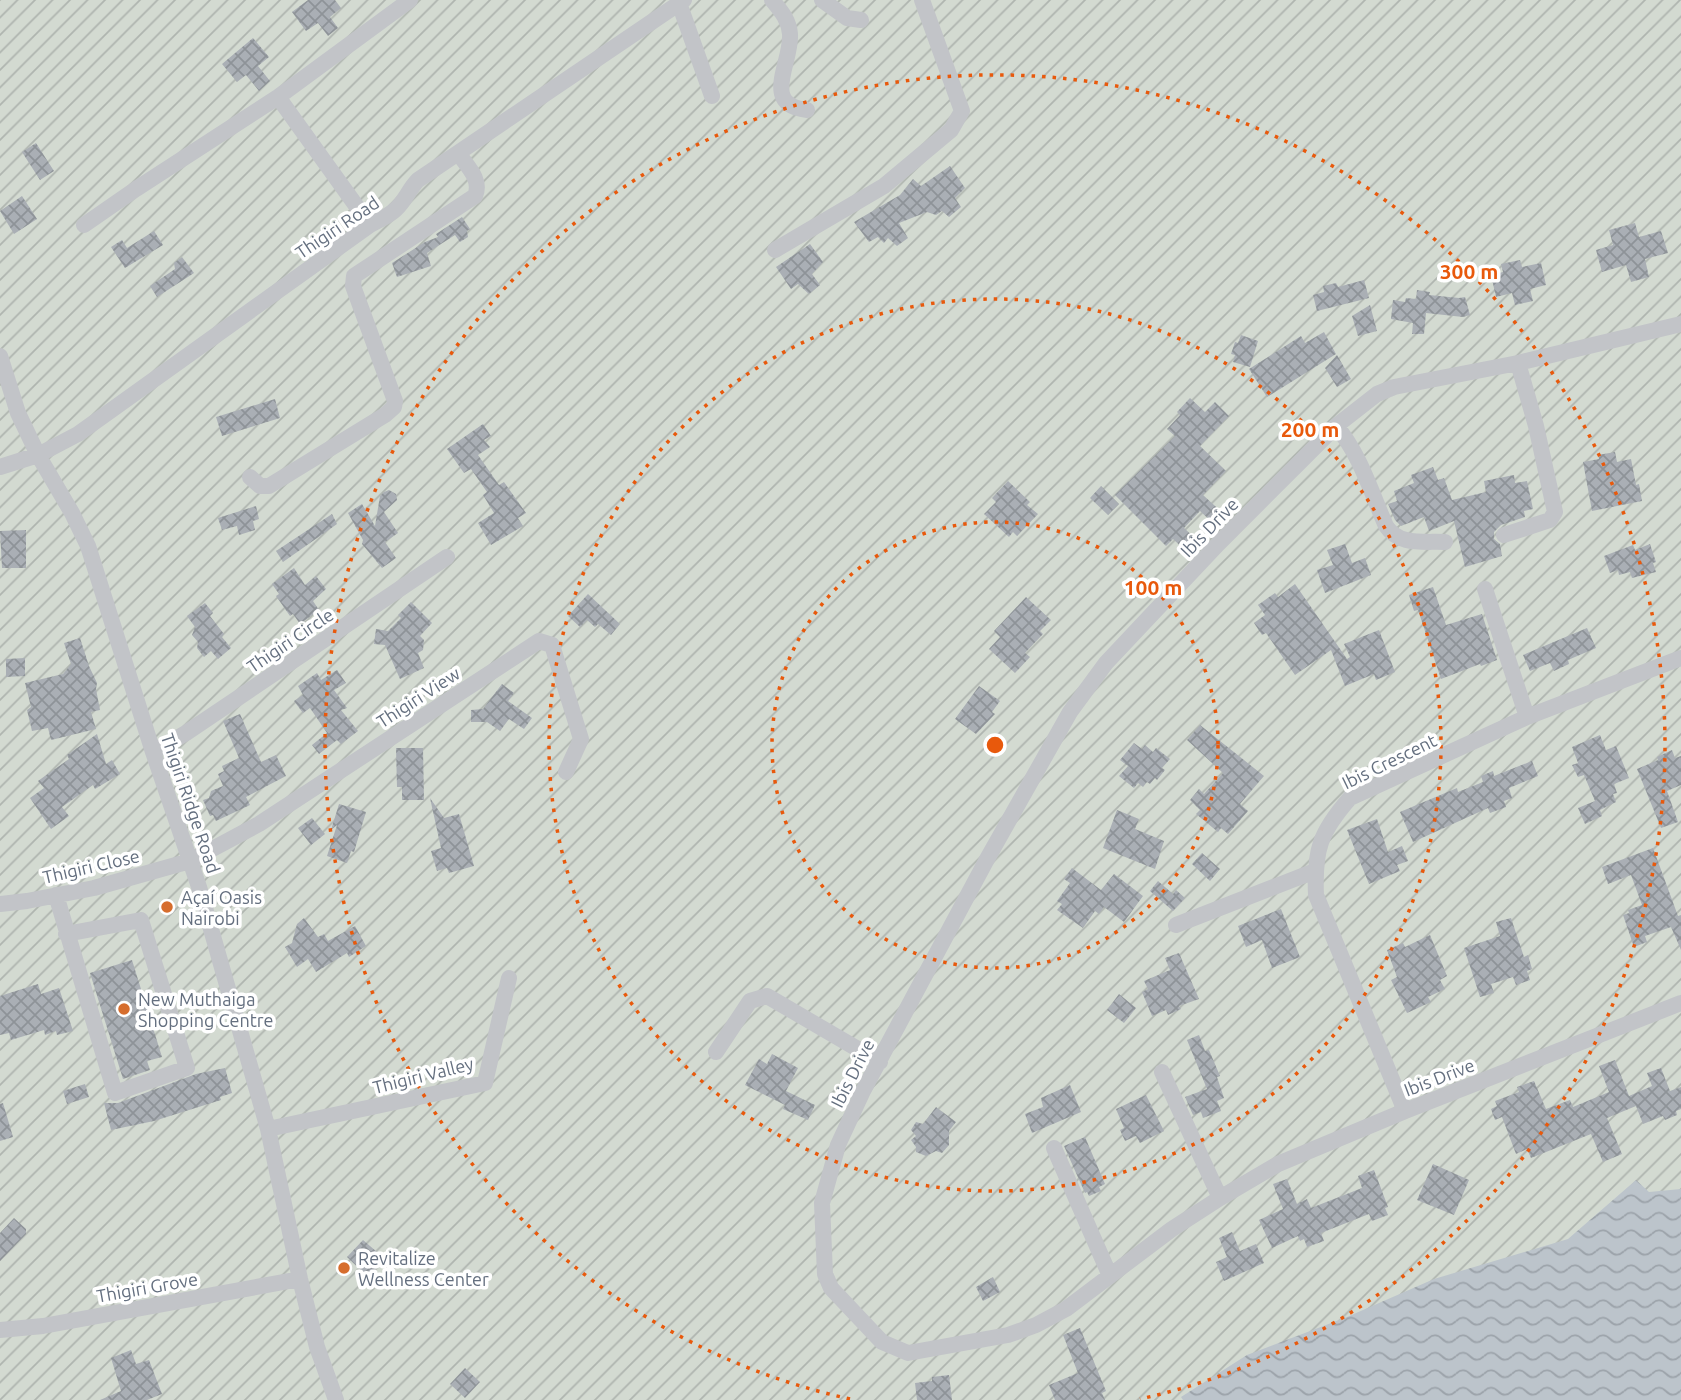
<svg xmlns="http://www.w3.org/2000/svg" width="1681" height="1400" font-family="Ubuntu,sans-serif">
	<defs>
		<pattern id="garden-furrows" width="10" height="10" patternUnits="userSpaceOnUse" patternTransform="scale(1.75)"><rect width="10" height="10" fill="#d3dad1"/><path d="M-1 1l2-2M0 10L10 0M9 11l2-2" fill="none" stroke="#afb5af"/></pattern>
		<pattern id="water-waves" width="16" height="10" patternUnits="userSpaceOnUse" patternTransform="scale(1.75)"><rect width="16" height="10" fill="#bcc4cb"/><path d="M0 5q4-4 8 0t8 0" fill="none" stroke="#9ca3aa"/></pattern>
		<pattern id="building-cross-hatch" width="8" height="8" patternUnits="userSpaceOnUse" patternTransform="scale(1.75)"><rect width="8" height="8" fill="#aaafb5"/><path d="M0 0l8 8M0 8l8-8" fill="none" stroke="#8e9398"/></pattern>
	</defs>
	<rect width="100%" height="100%" fill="#f3f4f0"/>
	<path fill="url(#garden-furrows)" d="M0,0h1681v1400h-1681z"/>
	<path fill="url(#water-waves)" d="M1636,1180l13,12 32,-3v211h-498l-2,-3 66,-42 100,-38 87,-38 134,-40z"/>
	<path fill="url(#building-cross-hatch)" d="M308,0h27l6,8 -11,9 8,11 -10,8 -10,-13 -12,8 -14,-19z
		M253,38l16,19 -11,9 12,15 -11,10 -13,-16 -9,7 -15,-18z
		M36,143l18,28 -14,9 -18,-28z
		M950,166l15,22 -10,10 6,9 -12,10 -7,-6 -6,4 -9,-3 -28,11 9,15 -11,8 -9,-8 -4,5 -6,-6 -9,5 -15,-20 46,-27 13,-16 8,7z
		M22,196l15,23 -23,15 -14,-23z
		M462,217l8,12 -3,2 1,6 -8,5 -5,-7 -28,18 4,13 -34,11 -5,-14 33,-21 13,-5 -2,-3z
		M1635,223l4,14 22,-6 7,22 -23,6 4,18 -18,5 -5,-17 -24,7 -6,-22 17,-5 -4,-15z
		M154,231l9,14 -38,23 -14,-21 11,-7 5,8z
		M810,244l13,18 -11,12 8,11 -11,9 -11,-10 -7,5 -15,-22z
		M182,257l12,16 -37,24 -7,-11 25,-17 -1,-6z
		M1520,260l2,7 19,-4 5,22 -16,4 3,12 -18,4 -3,-12 -16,4 -5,-22 12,-3 -2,-8z
		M1364,280l5,18 -52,13 -4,-16 11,-3 -1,-6 13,-3 2,4z
		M1417,290l13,2 -1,3 30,3 6,-1 5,18 -7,2 -37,-4 -2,21h-12l1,-11 -22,-4 2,-19 12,2 1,-4 10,1z
		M1370,305l7,26 -19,5 -6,-20z
		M1324,332l12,22 -69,43 -18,-28 52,-33 4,7z
		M1241,335l17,6 -8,26 -17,-5 2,-7 -4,-1 4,-12 3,1z
		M1337,355l14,24 -14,8 -12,-19z
		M1190,398l15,14 10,-10 14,14 -29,30 26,25 -23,24 23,21 -10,10 -16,-15 -16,17 15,14 -11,11 -15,-14 -7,7 -51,-51 60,-59 -8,-7 13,-14 -3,-3z
		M275,399l5,19 -58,18 -6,-19z
		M483,424l8,12 -7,4 6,7 -12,8 21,30 5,-3 22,31 -8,5 5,8 -32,19 -13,-22 16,-10 -11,-18 4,-3 -16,-23 -7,4 -17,-24z
		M1615,452l2,10 14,-3 5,26 3,-1 3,17 -50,10 -9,-49 16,-3 -1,-4z
		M1433,467l5,13 6,-2 8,22 34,-8 -2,-11 30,-6 1,8 12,-2 6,28 -9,2 1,6 -24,8 -7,7v7l6,5 2,12 -37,11 -11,-46 -25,10 -5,-14 -23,9 -6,-6 -7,-16 9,-3 -3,-10 20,-8 -3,-8z
		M1008,481l22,21 -3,3 11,9 -21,22 -4,-4 -4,5 -25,-23 12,-12 -4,-4z
		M1101,486l18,18 -11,11 -18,-17z
		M389,490l7,4 1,6 -13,12 14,21 -13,9 11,16 -14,10 -20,-24 1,-4 -15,-27 14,-9 13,22 5,-30 4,-4z
		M256,506l3,13 -6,2 2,9 -16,5 -2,-9 -15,4 -4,-12z
		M332,514l5,10 -54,38 -7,-11z
		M26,530v38h-24l-2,-37z
		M1345,544l7,19 13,-5 6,17 -46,18 -8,-23 16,-5 -6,-15z
		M1650,544l6,18 -3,1 3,9 -24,6 -2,-6 -11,3 -1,-5 -8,3 -6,-17 29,-11 2,5z
		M294,568l11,17 11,-9 10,13 -13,12 6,9 -19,14 -7,-10 -3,2 -14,-20 3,-2 -7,-10z
		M1295,584l52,75 3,-2 -6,-13 35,-14 16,42 -19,8 -2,-6 -29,12 -14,-36 -36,25 -29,-42 -4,2 -8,-12 11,-8 -7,-10 17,-12 3,4z
		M1433,587l13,38 36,-11 15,46 -16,6 -1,-2 -39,15 -23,-69 -4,1 -5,-16z
		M588,594l32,30 -9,11 -13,-11 -3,3 -8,-7 -7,7 -12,-11z
		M1026,597l25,23 -11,11 3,3 -18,19 5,4 -15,16 -26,-24 11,-12 -6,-6z
		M411,602l21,21 -12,13 4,4 -1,10 -5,3 6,15 -24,11 -15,-34 -11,-1 2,-15 12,2 13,-13 -3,-3z
		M205,603l8,10 -3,3 14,18 -2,3 9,11 -13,11 -7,-8 -7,6 -7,-9 1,-6 -6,-7 3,-8 -8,-11z
		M1587,628l9,20 -28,12 1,4 -15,7 -4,-8 -20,8 -7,-16z
		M80,638l9,28 8,17 -1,6 4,21 -9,2 5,17 -45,11 -3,-12 -16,3 -5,-21 4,-3 -6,-24 38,-9 8,-10 -7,-21z
		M25,658v18l-19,1v-18z
		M337,670l9,13 -12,7 13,18 -6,2 17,21 -17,13 -4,-4 -18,14 -7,-9 15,-12 -17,-25 -7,5 -9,-12 9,-6 -5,-9 19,-13 4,7z
		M502,684l12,9 -6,8 24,17 -8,11 -15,-10 -9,12 -13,-9h-16v-12l12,-1z
		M979,686l21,15 -8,11 3,2 -19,20 -21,-15z
		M240,714l21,48 15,-7 10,21 -40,21 4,8 -34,16 -3,-6 -3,1 -7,-16 6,-2 2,-7 12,-5 -5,-12 6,-3 -2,-5 17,-8 -16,-37z
		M1200,725l64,51 -24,28 8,7 -20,23 -7,-6 -3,4 -22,-18 4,-4 -10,-10 9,-11 5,5 19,-21 -36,-33z
		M97,734l9,30 6,-4 8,14 -25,15 -2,-4 -31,22 7,9 -18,13 -21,-31 14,-10 -6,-7 31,-22 -2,-4z
		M1600,735l6,15 10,-4 13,32 -15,6 3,9 -4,1 3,8 -16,8 2,6 -17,8 -7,-16 17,-7 -11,-26 -6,2 -6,-12 6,-2 -6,-16z
		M1134,743l8,6 3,-4 8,7 3,-4 14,11 -8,9 3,2 -8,10 -2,-2 -5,6 -3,-2 -4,5 -5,-4 -4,5 -15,-12 9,-10 -8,-6z
		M396,748h27l1,52h-22v-13h-5z
		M1672,750l3,8 6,-2v29l-14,6 11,31 -17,6 -24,-59 21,-9 -1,-3z
		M1532,761l6,15 -29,12 3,10 -8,3 2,6 -16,6 -2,-5 -75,34 -13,-30 57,-24 1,4 25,-10 -2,-6 12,-5 1,5z
		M430,798l14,20 15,-4 15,52 -25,7 -2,-5 -10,3 -6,-20 10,-3z
		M339,804l27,8 -12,40 -3,-1 -4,12 -20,-7 10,-31 -6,5z
		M1117,810l22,9 -4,10 29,12 -9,28 -52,-21z
		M312,818l13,16 -14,11 -13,-17z
		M1377,819l11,33 14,-6 6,15 -11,4 3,6 -31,13 -22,-54z
		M1653,848l25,68 3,-1v35l-10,-23 -26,9 2,6 -13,5 -11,-32 6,-2 -1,-3 14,-5 -11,-30 -23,9 -6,-17z
		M1202,853l18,16 -10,12 -18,-17z
		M1072,868l29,22 13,-16 29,22 -19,26 -20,-15 -5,7 -4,-3 -12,17 -26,-18 5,-6 -5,-3 13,-18 -6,-4z
		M1158,881l15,13 3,-4 9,8 -12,13 -23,-20z
		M1281,909l19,48 -28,11 -10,-28 -16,7 -8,-21z
		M304,918l14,19 6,-3 4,7 27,-15 11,20 -17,11 -2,-4 -31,19 -8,-13 -11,8 -12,-20 7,-4 5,-19z
		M1511,918l13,39 4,-2 4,14 -5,2 3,9 -14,5 -3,-8 -22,7 3,9 -14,4 -16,-49 36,-12 -4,-14z
		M1430,935l17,41 -7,4 5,9 -17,8 3,5 -24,11 -16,-33 6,-3 -10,-27 16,-7 2,4z
		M1179,953l20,46 -20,7 2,3 -13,6 -2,-5 -14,6 -10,-24 6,-3 -4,-8 26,-11 -5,-12z
		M132,960l30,97 -15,4 3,9 -27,9 -33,-106z
		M38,984l3,10 18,-6 14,43 -16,4 -1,-4 -11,4 -1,-5 -33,10 -2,-7 -9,2v-39z
		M1119,994l17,14 -12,15 -17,-13z
		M1199,1035l6,16 4,-1 11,26 -3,1 7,21 -7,3 4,10 -18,7 -2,-6 -8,3 -8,-18 22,-8 -20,-49z
		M772,1054l26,14 -12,23 29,14 -7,15 -25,-11 2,-4 -40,-20 14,-26 8,5z
		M1615,1060l14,36 23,-10 -5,-13 14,-5 9,23 11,-4v22l-5,2 1,4 -12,5 -2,-4 -20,8 -7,-18 -29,12 15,36 -19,8 -12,-28 -60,24 -4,-9 -11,5 -14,-37 -7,3 -4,-11 6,-3 -2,-5 24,-9 -2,-5 17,-6 12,28 24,-9 3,7 36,-15 -10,-26z
		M225,1068l7,25 -12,4 1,3 -67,21 -43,9 -7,-27h14l78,-29z
		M85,1084l4,13 -22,7 -4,-13z
		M1070,1085l11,27 -49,21 -7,-19 18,-7 -2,-9z
		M1146,1095l18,36 -24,12 -4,-7 -11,5 -5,-11 4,-2 -8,-19z
		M3,1103l10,34 -13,4v-37z
		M936,1107l20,15 -7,9v14l-7,8 -6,-2 -10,5 -10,-4v-5l-5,-7 5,-4 -5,-6 5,-8 7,2z
		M1085,1137l20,47 -6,3 2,4 -12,5 -2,-4 -2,1 -21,-47z
		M1433,1164l36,16 -15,35 -37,-15z
		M1374,1170l14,37 -3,1 3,7 -16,6 -3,-7 -48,19 3,8 -17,6 -3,-8 -4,2 -2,-5 -26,12 -13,-28 24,-11 -10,-25 14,-5 10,25 10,-5 4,9 51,-20 -4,-12z
		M14,1218l12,11v5l-26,27v-28z
		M1232,1232l8,19 16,-7 8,19 -40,18 -8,-19 11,-5 -8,-19z
		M363,1240l14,12 -8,10 7,6 -8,9 -21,-20z
		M993,1277l7,15 -17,9 -7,-14z
		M1080,1328l26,63 -4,2 3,7h-50l-6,-15 29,-12 -15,-38z
		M131,1350l5,14 13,-4 13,34 -15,6h-47l21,-9 -10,-33z
		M465,1368l15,14 -15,16 -15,-14z
		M949,1375l3,25h-35l-2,-17 17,-2v-4z"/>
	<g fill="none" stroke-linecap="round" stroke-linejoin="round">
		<path stroke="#c2c4c8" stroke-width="16" d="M772,0c9,11 17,20 18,34 2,29 -30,71 17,76
			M822,0l25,18 14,2
			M679,3l33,93
			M278,97l92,128
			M84,225l52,-36 142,-92 132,-97
			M775,250l109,-64 67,-56 11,-19 -40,-111
			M1681,324l-163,39 -124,24 -17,7 -41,32 -118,118 -112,119 -36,49 -84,149 -123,230 -25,54 -16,58 3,71 6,14 51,54 26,11 100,-18 28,-10 30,-16 106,-80 48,-31 58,-34 127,-53 276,-108
			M0,356l18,57 20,42 34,58 16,33 65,206 46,135 69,242 32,150 17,68 19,53
			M1336,426c24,28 35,66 50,100 13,20 37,15 59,16
			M0,467l38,-12 40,-21 292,-209c9,-5 19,-9 26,-16 9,-8 13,-20 22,-29l266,-180
			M250,477l10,9h9l116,-71 9,-8 1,-6 -42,-115 1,-10 121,-80c7,-16 -7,-29 -17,-43
			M1504,535l46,-15 5,-8 -19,-86 -18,-63
			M1485,589l42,128
			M153,752l33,-19 261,-176
			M56,895l59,198 72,-25 -46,-148 -75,14
			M0,904l27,-3 67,-13 96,-27 69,-37 280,-183 13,4 29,94 -15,33
			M1176,925l139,-54
			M716,1052l34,-51 17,-5 113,66
			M1162,1072l58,126
			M1405,1111l-89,-216c-2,-45 4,-63 34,-97l177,-81 154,-59
			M268,1129l217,-46 24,-105
			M1054,1148l56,128
			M0,1330l43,-4 257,-47"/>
	</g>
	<g fill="none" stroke="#e8590c" stroke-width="3.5" stroke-dasharray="3.5 7">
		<circle cx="995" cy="745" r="223"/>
		<circle cx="995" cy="745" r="446"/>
		<path d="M850 1399A670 670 0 1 1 1140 1399"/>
	</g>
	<g fill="#d66d2d" stroke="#fff" stroke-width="2.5">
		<circle cx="167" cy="907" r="7"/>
		<circle cx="124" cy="1009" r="7"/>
		<circle cx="344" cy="1268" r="7"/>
	</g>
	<g text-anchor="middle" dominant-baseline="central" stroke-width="7" stroke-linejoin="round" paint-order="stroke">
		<g font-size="18" fill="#646f7f" stroke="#fff">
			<text transform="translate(337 227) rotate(-34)">Thigiri Road</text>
			<text transform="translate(1209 527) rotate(-46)">Ibis Drive</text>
			<text transform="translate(290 640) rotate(-34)">Thigiri Circle</text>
			<text transform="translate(418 697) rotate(-33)">Thigiri View</text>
			<text transform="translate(1389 761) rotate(-26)">Ibis Crescent</text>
			<text transform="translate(191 803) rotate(71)">Thigiri Ridge Road</text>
			<text transform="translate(91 866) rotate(-13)">Thigiri Close</text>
			<text transform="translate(852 1073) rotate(-63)">Ibis Drive</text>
			<text transform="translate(423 1075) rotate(-14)">Thigiri Valley</text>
			<text transform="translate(1439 1077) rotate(-21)">Ibis Drive</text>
			<text transform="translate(147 1287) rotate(-10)">Thigiri Grove</text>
		</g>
		<g font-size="18" fill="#646f7f" stroke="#fff" text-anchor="start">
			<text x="181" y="897">Açaí Oasis<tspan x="181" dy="21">Nairobi</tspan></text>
			<text x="138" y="999">New Muthaiga<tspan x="138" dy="21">Shopping Centre</tspan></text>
			<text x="358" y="1258">Revitalize<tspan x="358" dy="21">Wellness Center</tspan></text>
		</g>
	</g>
	<circle cx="995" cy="745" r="10" fill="#e8590c" stroke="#fff" stroke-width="3.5"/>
	<g font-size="21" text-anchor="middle" font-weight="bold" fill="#e8590c" stroke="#fff" stroke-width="7" stroke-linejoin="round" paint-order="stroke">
		<text x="1469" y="279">300 m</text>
		<text x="1310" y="437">200 m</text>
		<text x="1153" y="595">100 m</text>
	</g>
</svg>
